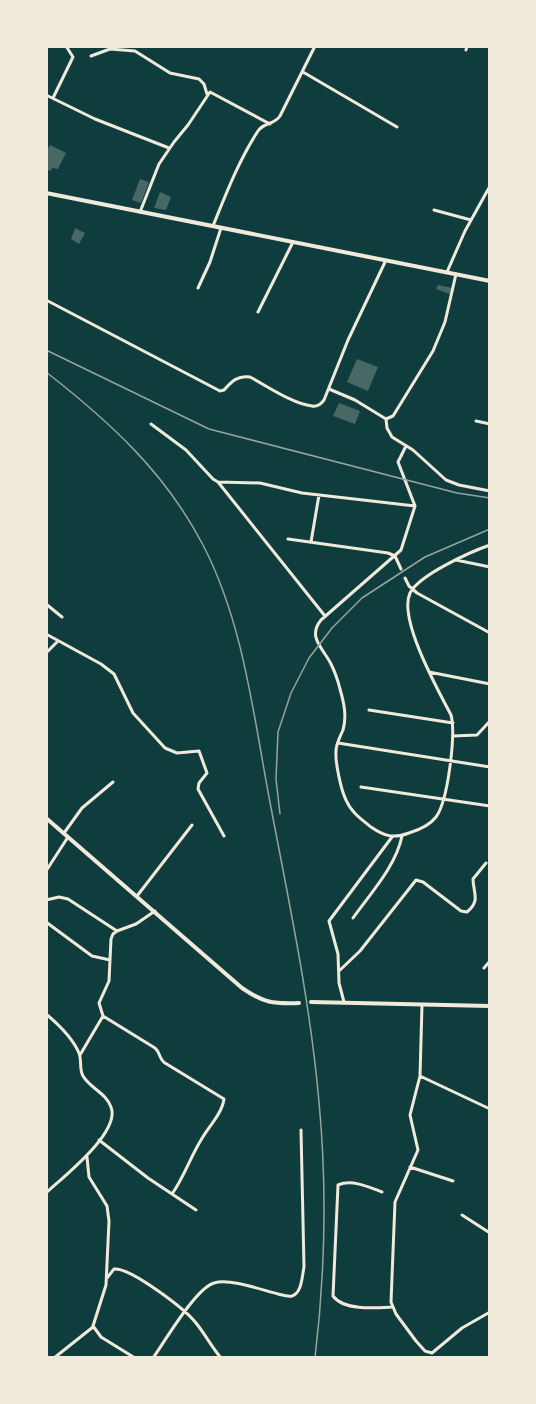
<svg xmlns="http://www.w3.org/2000/svg" width="536" height="1404" font-family="Rubik,sans-serif">
	<rect width="100%" height="100%" fill="#0f3d3e"/>
	<path fill="#486865" d="M50,145l16,8 -8,16 -6,-1 -1,3 -5,-2v-17z
		M140,179l9,3 -8,21 -9,-3z
		M160,192l11,5 -5,13 -12,-2z
		M75,228l10,5 -6,11 -8,-5z
		M438,285l14,3 -2,6 -14,-5z
		M357,359l21,8 -10,24 -21,-9z
		M339,403l21,8 -5,13 -22,-8z"/>
	<g fill="none" stroke-linecap="round" stroke-linejoin="round">
		<path stroke="#f1e9da" stroke-width="3" d="M466,50l1,-4
			M91,56l19,-7 25,2 35,22 29,6 5,5 3,10
			M303,72l94,55
			M46,95l49,24 74,29
			M53,98l20,-41 -7,-11
			M434,210l37,10
			M140,212l19,-48 15,-22 14,-17 22,-33 60,32
			M213,226c13,-32 26,-66 45,-95 6,-9 16,-6 22,-15l35,-70
			M447,272l18,-41 25,-45
			M198,288l12,-26 11,-34
			M46,300l174,91 4,-1c8,-9 14,-15 26,-13 17,9 43,27 62,29 6,1 9,-2 12,-6l24,-60 38,-80
			M258,312l35,-70
			M329,389l26,11 31,19 7,-3 40,-65 12,-29 11,-48
			M386,419l1,9 5,9 21,13 33,30 13,5 31,6
			M476,421l14,3
			M151,424l35,26 27,29 5,3 42,1 42,10 113,13
			M406,446l-8,16 17,44 -14,44 -80,70c-14,17 2,28 10,44 4,8 7,17 9,25 4,14 7,27 3,41 -3,7 -7,14 -7,21 -1,11 5,39 10,49 5,12 15,19 25,27 13,9 22,12 38,6 10,-3 20,-7 27,-16 12,-16 20,-83 15,-102 -13,-25 -53,-96 -41,-122 9,-18 60,-41 80,-48
			M218,482l107,134
			M288,539l100,14 7,3 6,13
			M311,542l8,-47
			M456,560l34,7
			M405,578l4,8 8,7 73,40
			M46,604l16,13
			M46,634l55,30 13,10 19,39 32,35 12,5 22,-2 8,22 -8,10 -1,6 26,47
			M46,653l12,-12
			M429,672l61,12
			M369,710l84,13
			M453,736l24,-1 13,-14
			M338,743l152,24
			M361,787l129,19
			M64,833l18,-25 31,-26
			M46,871l22,-34
			M137,896l55,-71
			M46,900l13,-3 9,2 49,32
			M353,918c17,-24 43,-52 49,-82
			M46,922l46,34 18,4
			M484,968l6,-7
			M339,971l21,-20 56,-71 7,2 38,29 6,1c14,-11 6,-20 6,-33l13,-16
			M344,1002l-5,-19 -1,-29 -9,-33 63,-84
			M422,1005l-2,71 -10,39 8,35 -23,52 -4,100 5,12 20,27 9,10 7,2 30,-25 28,-16
			M46,1014c12,10 27,25 33,39 3,8 0,16 4,23 7,12 23,17 28,31 10,25 -48,70 -65,86
			M103,1016l52,32c5,4 4,11 10,15l59,36c-2,15 -16,28 -23,41 -11,18 -17,37 -29,54
			M80,1055l23,-39 -4,-13 10,-22 2,-42 2,-5 4,-3 19,-7 19,-13
			M420,1076l70,33
			M99,1140l49,38 48,32
			M87,1157l2,20 18,29 2,15 -3,64 -13,41 8,11 34,21
			M410,1167l43,14
			M382,1192c-13,-5 -30,-13 -44,-7l-5,111c11,15 43,12 59,11
			M462,1215l28,18
			M107,1278l7,-9c16,-2 71,40 82,54 9,11 15,23 25,35
			M54,1358l39,-31
			M153,1358c12,-17 43,-70 61,-75 16,-5 48,7 64,11 4,1 10,3 14,2 10,-3 10,-20 12,-29l-3,-137"/>
		<path stroke="#f1e9da" stroke-width="4" d="M46,818l196,170c22,15 31,16 57,15
			M311,1002l179,4"/>
		<path stroke="#f1e9da" stroke-width="4" d="M46,193l444,88"/>
		<path stroke="#97a49c" stroke-width="1.5" d="M46,350l163,79 248,64 33,5
			M46,372c64,50 119,100 157,173 40,77 50,167 66,252 19,101 41,202 50,305 8,84 6,172 -4,256
			M280,814l-4,-35 2,-47 13,-39 18,-35 23,-30 30,-30 63,-41 65,-28"/>
	</g>
	<rect width="536" height="1404" fill="none" stroke="#f1e9da" stroke-width="96"/>
</svg>
